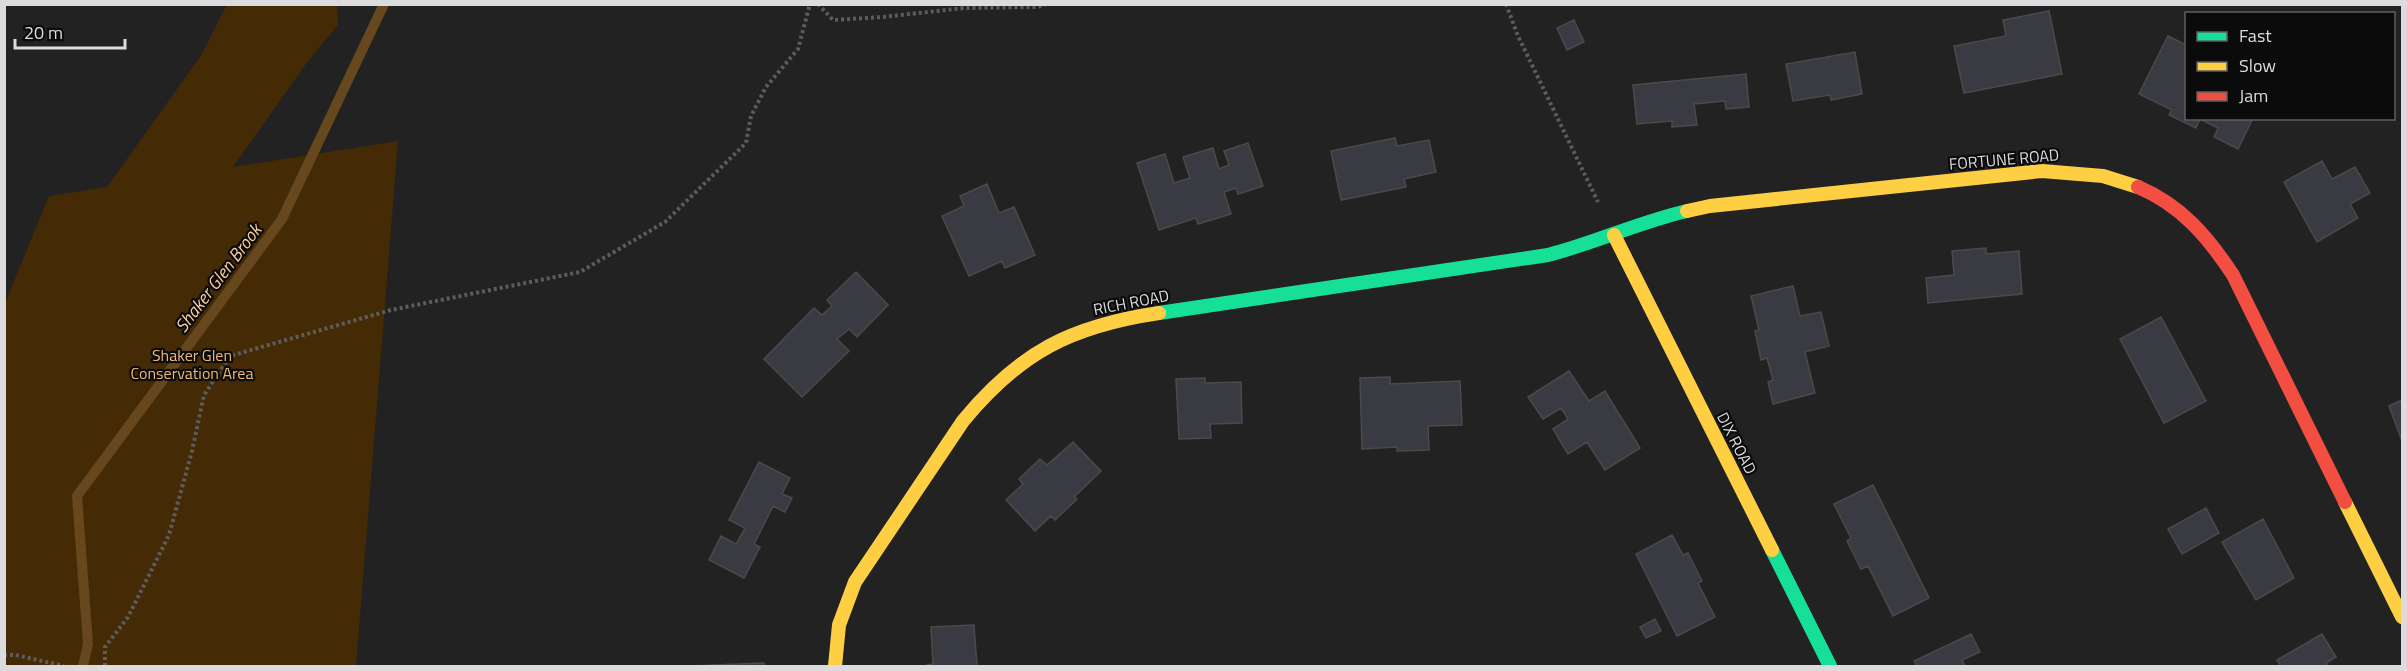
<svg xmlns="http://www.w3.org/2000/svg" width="2407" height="671" font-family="'Titillium Web',sans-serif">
	<rect width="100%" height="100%" fill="#222223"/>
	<path fill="#452b05" d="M227,4l110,1 1,20 -30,36 -75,106 165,-26 -42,525h-351v-363l44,-107 58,-9 95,-133z"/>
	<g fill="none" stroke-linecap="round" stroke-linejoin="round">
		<path stroke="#66471e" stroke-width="10" d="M83,666l5,-22 -11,-148 205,-277 102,-215"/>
	</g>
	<path fill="#3a3a43" stroke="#4a4a4b" stroke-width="1.5" d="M2049,11l13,63 -98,19 -10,-47 52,-10 -3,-16z
		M1574,20l10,22 -17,8 -10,-22z
		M2168,36l18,9v73h67l-15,31 -24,-12 4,-9 -18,-9 -4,9 -27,-13 3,-5 -33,-16z
		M1855,52l7,42 -31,6 -1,-5 -37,6 -7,-37z
		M1746,74l3,33 -23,2 -1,-8 -31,3 3,21 -25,2v-6l-35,3 -4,-39z
		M1395,138l2,8 32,-6 7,32 -32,7 2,8 -65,13 -10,-49z
		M1248,143l15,43 -25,8 -2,-6 -12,4 7,22 -33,10 -2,-6 -37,12 -22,-67 28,-9 9,29 16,-5 -7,-21 30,-9 6,21 10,-4 -5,-14z
		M2322,161l10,18 23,-12 15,26 -20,11 8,14 -41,24 -33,-60z
		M987,184l12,29 15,-6 21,48 -30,13 -3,-7 -33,15 -27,-60 22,-10 -4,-10z
		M1986,248v6l33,-3 3,43 -94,9 -2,-25 28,-3 -2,-24z
		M856,272l32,33 -31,32 -8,-8 -12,10 12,12 -47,46 -38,-38 50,-51 8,7 10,-9 -5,-6z
		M1793,286l7,30 21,-4 8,34 -24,6 10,41 -42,11 -5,-22 5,-2 -6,-22 -6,2 -6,-29 4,-1 -8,-34z
		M2161,317l45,84 -42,22 -44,-84z
		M1569,371l20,30 16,-10 35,57 -35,22 -18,-28 -19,12 -15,-25 15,-10 -7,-11 -18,11 -15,-22z
		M1390,377v7l70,-3 2,44 -34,1 1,24 -32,1v-4l-35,2 -2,-71z
		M1205,378v5l36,-1 1,41 -32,1 1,14 -32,1 -3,-60z
		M2402,400v41l-13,-35z
		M1073,442l28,29 -27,26 3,2 -22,21 -4,-4 -16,15 -29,-31 17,-16 -4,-5 21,-20 7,6z
		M759,462l31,16 -8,16 10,4 -7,14 -12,-6 -19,38 6,3 -16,31 -35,-18 12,-24 15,8 9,-16 -16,-8z
		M1873,485l56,113 -36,18 -25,-50 -7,3 -14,-28 4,-3 -17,-34z
		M2206,508l13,25 -37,21 -14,-25z
		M2263,519l31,59 -38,22 -34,-58z
		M1672,535l11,20 5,-2 14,28 -4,2 17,34 -38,19 -41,-82z
		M1655,619l6,12 -15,7 -6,-11z
		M974,625l3,41h-50v-1l6,-1 -2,-37z
		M1971,634l9,18 -18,8 3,6h-48l-3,-5z
		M2322,634l14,23 -10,6 2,3h-47l-4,-6z
		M764,663v3h-76z"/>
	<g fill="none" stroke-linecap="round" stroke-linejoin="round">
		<path stroke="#5c5c5c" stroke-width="4" stroke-dasharray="3 3" stroke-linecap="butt" d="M818,4l15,16 50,-3 81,-9 73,-1 10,-3
			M1506,4l12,32 80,166
			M4,655h12l48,11
			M105,666v-19l23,-30 41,-82 23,-84 12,-56 26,-39 161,-46 189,-38 85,-50 81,-79 5,-27 15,-29 32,-38 12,-45"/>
		<path stroke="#16e098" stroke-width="14" d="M1159,313l389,-58c47,-12 91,-33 139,-44
			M1772,550l58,116"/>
		<path stroke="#ffcf43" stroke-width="14" d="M1687,211l23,-5 332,-35 61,5 35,11
			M1614,235l158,315
			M2345,502l57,115
			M835,666l4,-41 16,-43 108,-161c57,-69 108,-95 196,-108"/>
		<path stroke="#f24e42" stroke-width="14" d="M2138,187c43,18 70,50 95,88l112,227"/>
	</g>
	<g text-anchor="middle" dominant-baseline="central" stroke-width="4.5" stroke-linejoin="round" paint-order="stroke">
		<g font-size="16" fill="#dcdcde" stroke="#0b0b0c">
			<text transform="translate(2004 159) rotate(-5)">FORTUNE ROAD</text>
			<text transform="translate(1131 302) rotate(-11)">RICH ROAD</text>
			<text transform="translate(1737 443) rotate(63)">DIX ROAD</text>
		</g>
		<g font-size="16" fill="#efb774" stroke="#0b0b0c">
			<text x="192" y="355">Shaker Glen<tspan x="192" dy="18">Conservation Area</tspan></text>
		</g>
		<g font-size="18" font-style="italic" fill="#fed09c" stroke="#0b0b0c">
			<text transform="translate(218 278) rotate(-53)">Shaker Glen Brook</text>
		</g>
	</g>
	<rect width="2407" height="671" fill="none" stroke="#dcdcde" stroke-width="12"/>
	<rect x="2185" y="12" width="210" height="108" fill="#0b0b0c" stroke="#5f5f60" stroke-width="1.5"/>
	<rect x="2197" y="32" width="30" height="9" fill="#16e098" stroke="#5f5f60" stroke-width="1.5"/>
	<text x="2239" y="42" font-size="18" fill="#dcdcde">Fast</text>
	<rect x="2197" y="62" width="30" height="9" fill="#ffcf43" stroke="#5f5f60" stroke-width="1.5"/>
	<text x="2239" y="72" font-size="18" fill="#dcdcde">Slow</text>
	<rect x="2197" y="92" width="30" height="9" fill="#f24e42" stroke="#5f5f60" stroke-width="1.5"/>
	<text x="2239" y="102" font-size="18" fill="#dcdcde">Jam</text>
	<path d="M15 39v9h110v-9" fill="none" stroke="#dcdcde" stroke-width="3"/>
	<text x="24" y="39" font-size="18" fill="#dcdcde" stroke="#0b0b0c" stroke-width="4.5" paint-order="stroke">20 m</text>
</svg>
